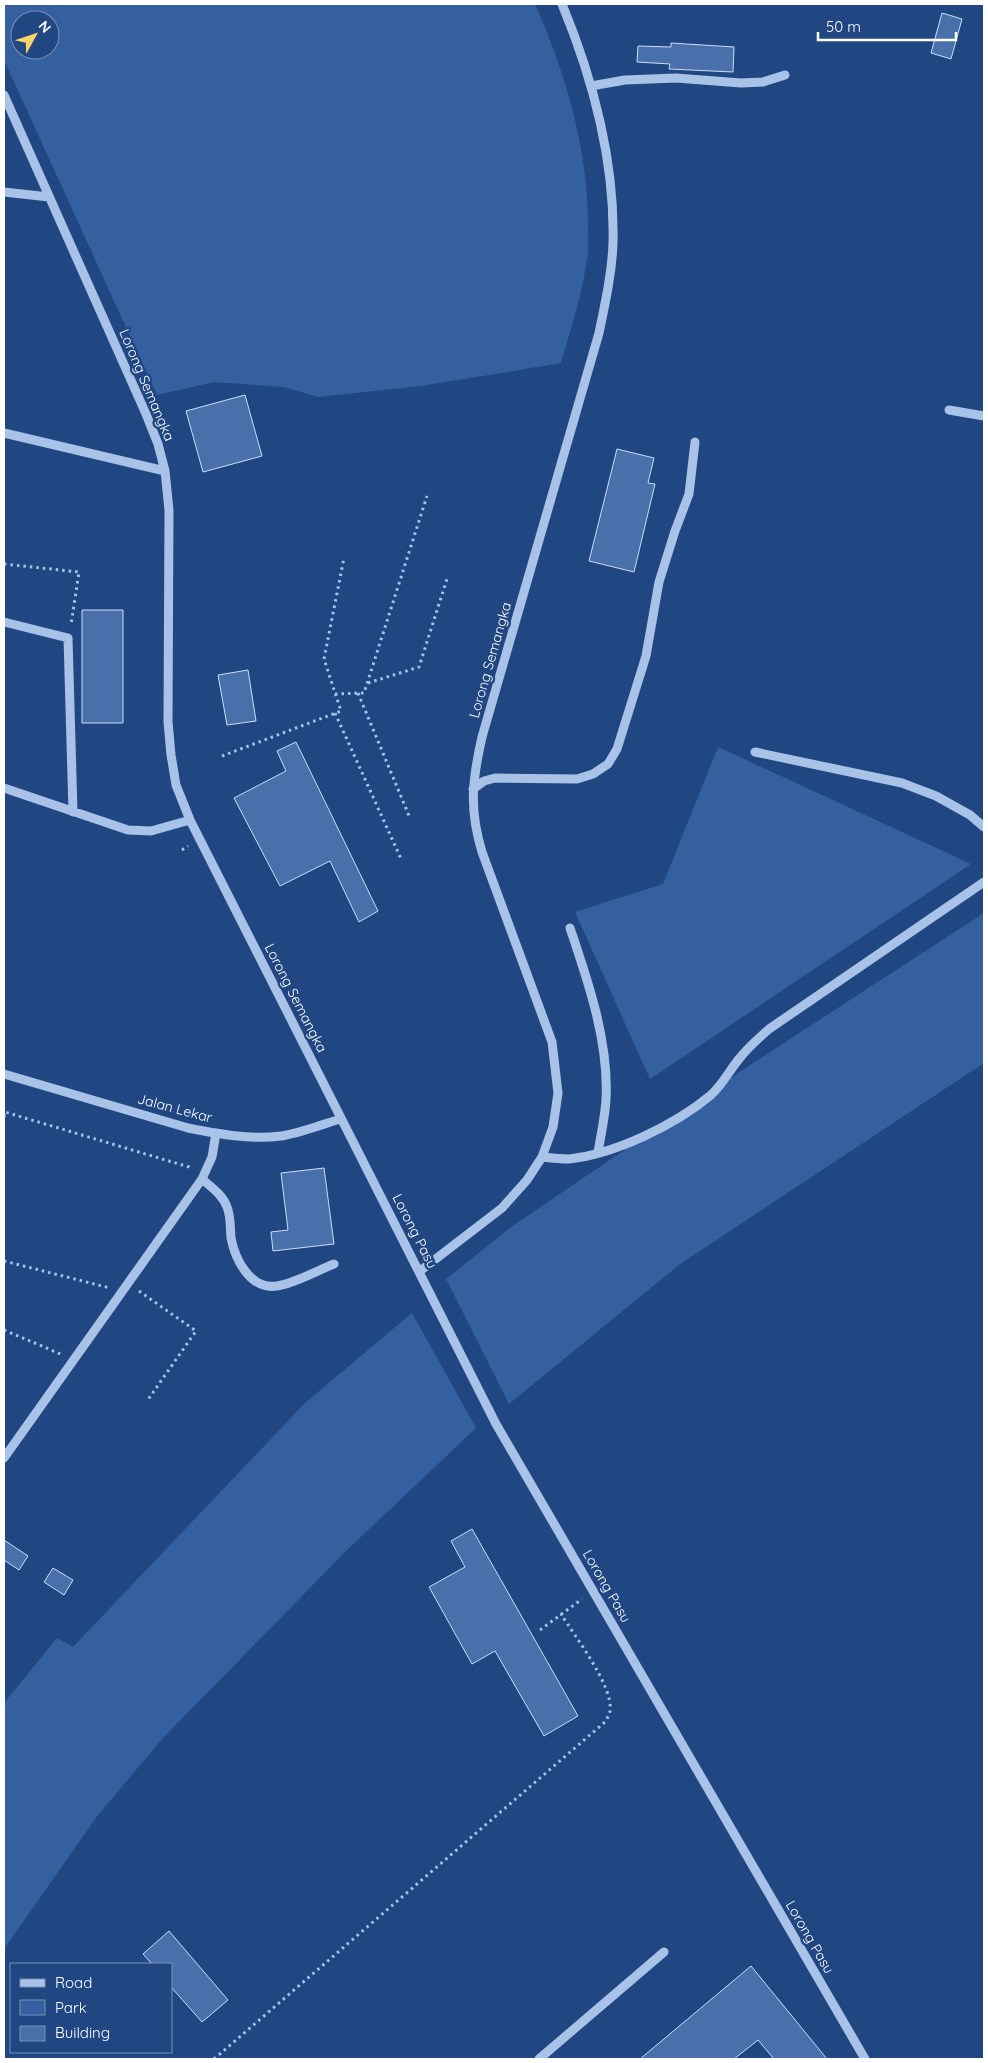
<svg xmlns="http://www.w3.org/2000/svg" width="988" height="2063" font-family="Quicksand,sans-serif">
	<rect width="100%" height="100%" fill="#214782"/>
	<path fill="#3560a0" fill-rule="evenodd" d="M4,4h531c31,70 54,148 53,225 0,10 1,20 -1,30 -5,36 -16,69 -26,104l-140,23 -103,11 -34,-10 -70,-5 -57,13 -153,-335zM20,20h30v30h-30z
		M718,747l253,117 -321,215 -75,-167 88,-28z
		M984,913v150l-304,201 -171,140 -63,-125 65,-52 31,-21 208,-141z
		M412,1313l64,115 -130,123 -183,187 -65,77 -94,134v-246l53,-65 16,9 232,-244z"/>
	<path fill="#4970ab" stroke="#ccddf6" d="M942,13l20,6 -11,40 -20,-6z
		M671,43l63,4 -1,25 -64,-3 1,-5 -33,-2 1,-16 33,1z
		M245,395l17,61 -59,16 -17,-61z
		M617,449l37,9 -6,25 7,1 -21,88 -45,-11z
		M82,610h41v113h-41z
		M248,670l8,51 -29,4 -9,-50z
		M296,742l82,169 -19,11 -29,-61 -50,25 -46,-88 52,-27 -9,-20z
		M324,1168l10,76 -61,7 -2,-19 17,-2 -7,-57z
		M472,1529l106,187 -34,20 -49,-85 -23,13 -43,-77 36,-20 -14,-26z
		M4,1540l24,16 -9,14 -15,-10z
		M53,1568l20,12 -9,15 -20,-13z
		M169,1931l59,69 -26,22 -31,-35v-23h-19l-9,-10z
		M751,1966l76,93h-53l-16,-19 -24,19h-94z"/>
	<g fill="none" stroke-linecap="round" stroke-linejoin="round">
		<path stroke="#a8c2e8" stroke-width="3" stroke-dasharray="2.5 4" stroke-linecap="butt" d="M4,564l75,8 -8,53
			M368,683l51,-16 28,-88
			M358,693l52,125
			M335,694l29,-1 63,-197
			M335,713l67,148
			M222,756l119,-45 -17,-52 20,-101
			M182,850l6,-4
			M4,1117l1,-5 184,55 3,3
			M4,1261l106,27
			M139,1291l57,40 -49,70
			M4,1330l59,25
			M540,1630l42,-31
			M214,2059l391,-337c2,-3 4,-7 5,-11 4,-24 -36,-76 -49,-97"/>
		<path stroke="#a8c2e8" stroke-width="9" d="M591,86l34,-6 51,-2 65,5 22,-1 22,-7
			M4,95l142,319 12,30 7,27 4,39 -1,212 3,33 5,30 14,35 306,604 369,635
			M4,192l45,5
			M949,410l35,6
			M4,433l161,38
			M4,622l64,16 5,174
			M755,752l147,31 34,13 34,19 14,12
			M4,788l124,42 23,1 39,-11
			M473,789l11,-8 11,-3 82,1 16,-5 15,-10 9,-15 29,-93 13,-74 16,-51 14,-37 6,-52
			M570,928c18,53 39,114 36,171 -1,18 -5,36 -8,53
			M4,1074l184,54c31,6 62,12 93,8 20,-3 41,-12 60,-17
			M542,1157c9,1 18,2 27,2 46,-5 106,-34 142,-64 12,-11 18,-24 28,-36 8,-11 20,-21 30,-30l215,-147
			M202,1179c9,8 21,16 25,28 4,9 3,21 4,31 4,21 19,52 46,48 19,-3 39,-15 57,-22
			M420,1271l82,-63 25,-28 15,-23 11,-30 5,-34 -6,-51 -70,-190c-13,-43 -10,-71 0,-115l117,-404c6,-29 13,-60 14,-90 2,-82 -20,-164 -51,-239
			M4,1458l198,-279 10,-22 4,-24
			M539,2059l125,-107"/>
	</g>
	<g text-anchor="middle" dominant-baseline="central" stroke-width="5" stroke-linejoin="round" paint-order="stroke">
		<g font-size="14" fill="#fff" stroke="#214782">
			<text transform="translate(147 385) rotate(67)">Lorong Semangka</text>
			<text transform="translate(490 660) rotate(-74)">Lorong Semangka</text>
			<text transform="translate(296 998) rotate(63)">Lorong Semangka</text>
			<text transform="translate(175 1108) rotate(15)">Jalan Lekar</text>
			<text transform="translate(415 1231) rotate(63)">Lorong Pasu</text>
			<text transform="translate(607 1586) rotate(60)">Lorong Pasu</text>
			<text transform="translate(810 1937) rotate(60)">Lorong Pasu</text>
		</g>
	</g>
	<rect width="988" height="2063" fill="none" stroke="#ffffff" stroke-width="10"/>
	<rect x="10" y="1963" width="162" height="90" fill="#214782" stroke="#7a91b4"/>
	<rect x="20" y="1979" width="25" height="8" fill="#a8c2e8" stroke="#7a91b4"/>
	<text x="55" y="1988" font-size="15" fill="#ffffff">Road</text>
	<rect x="20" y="2000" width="25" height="15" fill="#3560a0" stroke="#7a91b4"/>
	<text x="55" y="2013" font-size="15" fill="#ffffff">Park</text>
	<rect x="20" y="2026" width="25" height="15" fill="#4970ab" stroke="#7a91b4"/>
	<text x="55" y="2038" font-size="15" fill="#ffffff">Building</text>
	<g transform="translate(35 35) rotate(50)"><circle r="24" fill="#214782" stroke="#7a91b4"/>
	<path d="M0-4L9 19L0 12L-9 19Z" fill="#f5d369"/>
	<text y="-8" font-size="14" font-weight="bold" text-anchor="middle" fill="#ffffff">N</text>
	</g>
	<path d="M818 32v8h138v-8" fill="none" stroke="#ffffff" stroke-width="2.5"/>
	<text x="826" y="32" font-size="15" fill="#ffffff" stroke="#214782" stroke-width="4" paint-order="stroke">50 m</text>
</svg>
